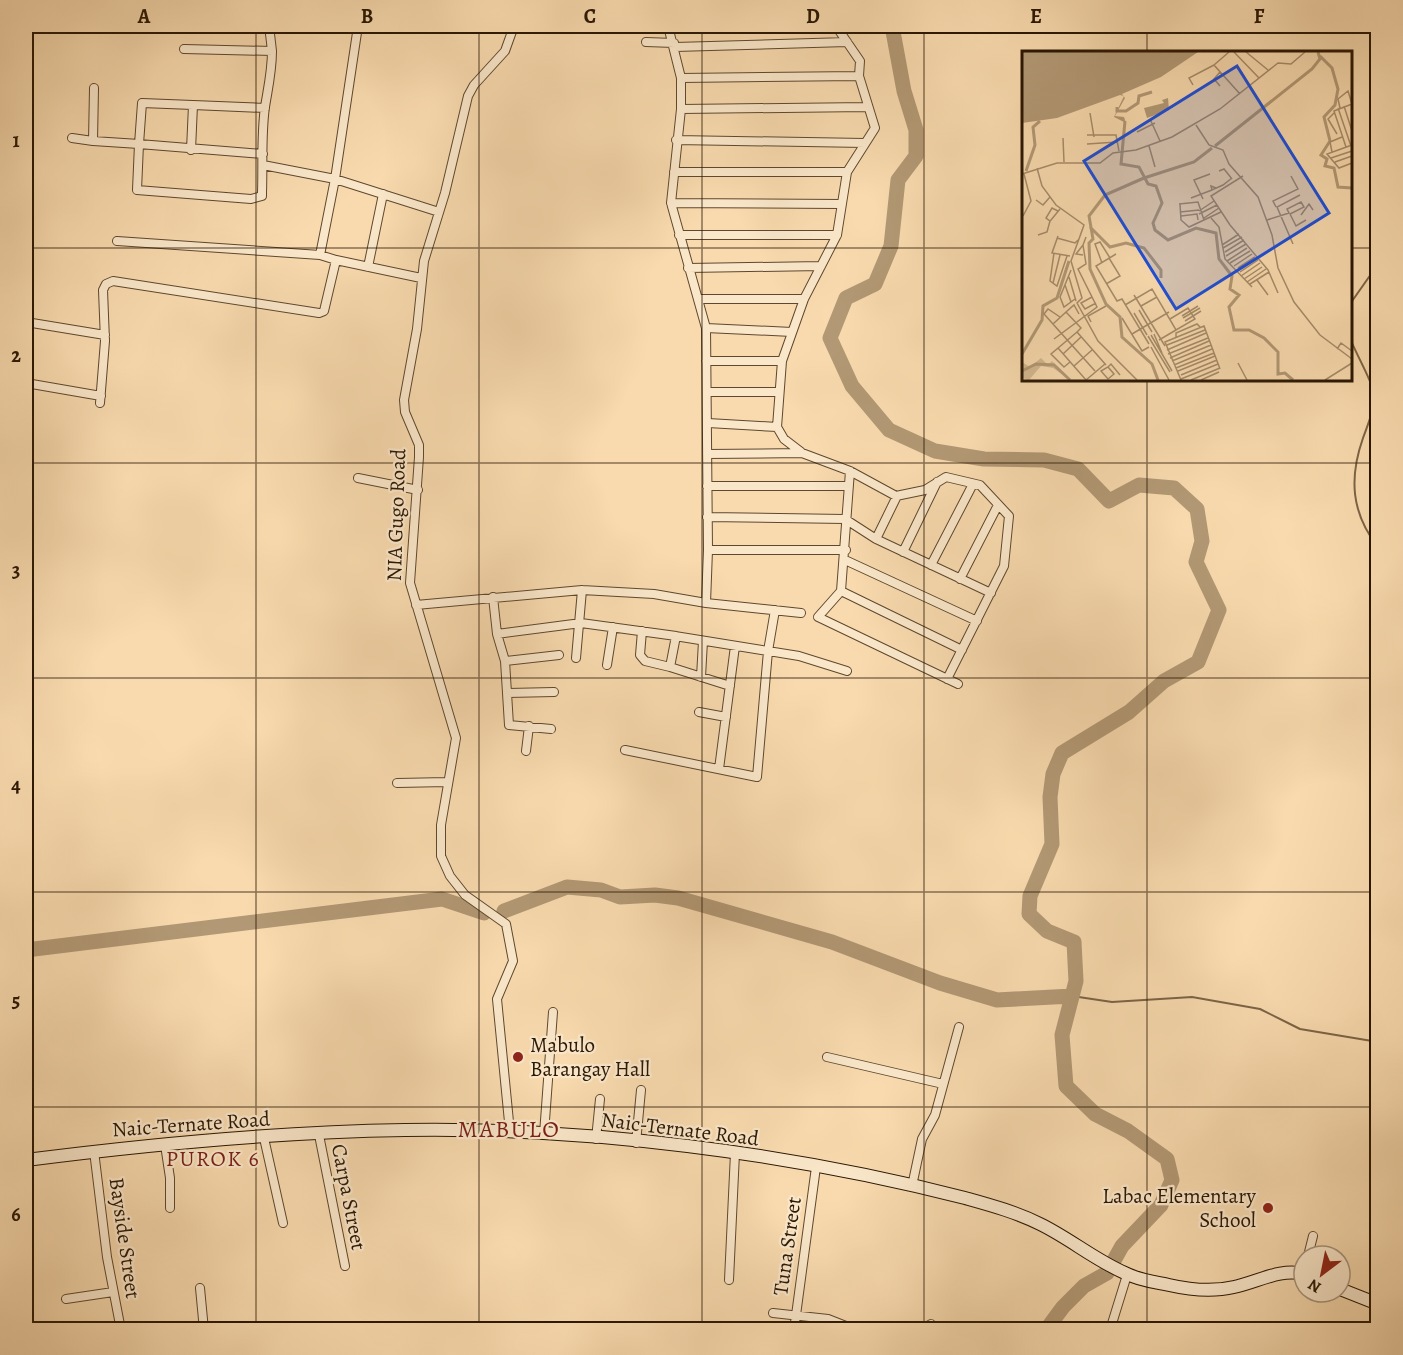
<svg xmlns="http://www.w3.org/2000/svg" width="1403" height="1355" font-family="Alegreya,serif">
	<rect width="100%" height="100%" fill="#f8daae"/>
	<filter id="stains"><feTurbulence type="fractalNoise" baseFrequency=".00333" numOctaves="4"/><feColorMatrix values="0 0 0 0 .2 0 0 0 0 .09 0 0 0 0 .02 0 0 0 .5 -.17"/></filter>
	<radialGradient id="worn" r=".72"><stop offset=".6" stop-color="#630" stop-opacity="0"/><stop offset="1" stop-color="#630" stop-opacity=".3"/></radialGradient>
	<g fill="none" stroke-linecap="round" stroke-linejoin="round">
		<path stroke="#7c6447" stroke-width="2" d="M1350,304l26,-37
			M1350,338c5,14 22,43 24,55 1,16 -6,31 -11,45 -14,40 -12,75 15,109
			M1072,996l40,6 80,-5 68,12 40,20 78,13"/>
		<path stroke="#b29874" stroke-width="15" d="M892,26l12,65 12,39v26l-18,24 -7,66 -16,38 -29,14 -16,40 22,48 37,44 46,21 49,8 60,1 34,9 31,32 30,-16 35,3 23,21 5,32 -6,21 23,48 -21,52 -34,19 -35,31 -67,41 -9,21 -3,23 2,47 -22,52 -1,18 18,17 27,11 2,39 -14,54 4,51 29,28 33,17 39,28 5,21 -11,25 -39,41 -15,27 -23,13 -21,21 -17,23
			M504,911l63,-24 34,3 19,7 35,-2 23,3 154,44 108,41 57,17 75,-4
			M26,950l416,-51 42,14"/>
		<defs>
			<path id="minor" d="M270,34l2,17
				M646,42l28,1
				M675,47l172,-5
				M184,49l88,2c0,20 -4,37 -7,56 -4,28 -2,58 -3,86v3l-11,3 -114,-9 2,-46 124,10
				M681,78l178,-2
				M94,88l-1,53 46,3 3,-41 51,2
				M681,109l186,-2
				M72,138l21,3
				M676,140l189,3
				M191,150l2,-45 72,3
				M263,165l72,14 104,33
				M674,172h173
				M671,203l171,1
				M679,235h158
				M117,241l203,14 15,-76 23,-153
				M336,260l85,18
				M368,267l15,-73
				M688,268l133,-2
				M698,299h106
				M26,322l79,13
				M706,328l86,4
				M706,361h76
				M26,383l75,13
				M707,392h71
				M100,403l5,-62 -2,-51 3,-6 7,-3 206,32 5,-2 12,-51 -16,-5
				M708,423l69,4
				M801,452l-17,-13 -7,-12 5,-66 22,-62 33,-64 10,-63 28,-44 -16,-52 1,-15 -24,-35
				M707,454l95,-1 48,18 46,25 29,-6 21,-13 34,8 29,31 -5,50 -57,113
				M850,471l-9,120 -23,26 140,67
				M358,478l60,12
				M707,486h141
				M897,496l-21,43 115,54
				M707,517l138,2 31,20
				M708,550h138
				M903,552l34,-70
				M845,560l132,61
				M931,565l42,-81
				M960,579l38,-74
				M841,591l121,59
				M493,597l4,37 8,27 4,64 42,4
				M706,603l95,10
				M416,605l166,-15 72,4 52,9 2,-53 -2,-222 -35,-125 10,-94v-31l-13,-52
				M497,634l84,-11 95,13 -6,31 -25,-6 -5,-6 2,-24
				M675,636l124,20 48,15
				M576,658l6,-68
				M505,661l54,-6
				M607,665l6,-38
				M670,667l60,19
				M701,677l2,-36
				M507,693l47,-1
				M699,712l27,5
				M625,750l132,27 11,-126 7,-41
				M526,751l3,-25
				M719,769l16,-123
				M397,783l50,-1
				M827,1057l116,27
				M510,1132l-13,-133 16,-38 -7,-37 -41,-29 -15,-19 -9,-20v-31l15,-87 -46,-155 9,-126v-12l-14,-33 -1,-12 13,-71 7,-68 21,-68 23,-97 6,-11 31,-34 9,-25
				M544,1134l9,-122
				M319,1135l26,131
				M264,1138l19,85
				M596,1139l4,-40
				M636,1143l5,-53
				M165,1145l5,33v30
				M94,1151l13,106 14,73
				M912,1186l10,-47 13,-24 24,-88
				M1308,1256l5,-20
				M729,1280l6,-127
				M200,1288l4,42
				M66,1299l47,-7
				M773,1313l55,6 28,11
				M794,1330l22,-163
				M921,1330l10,-6
				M1110,1330l17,-55"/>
			<path id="secondary" d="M26,1160c125,-16 253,-28 379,-30 182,-3 385,23 560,68 25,7 51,14 75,26 29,14 55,36 85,49 13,7 30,9 44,12 22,5 44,7 65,2 24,-5 46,-19 70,-13
				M1340,1289l38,15"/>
		</defs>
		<use href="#minor" stroke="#5e482e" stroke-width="10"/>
		<use href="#secondary" stroke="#2a1704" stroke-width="14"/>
		<use href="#minor" stroke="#fae7ca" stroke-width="8"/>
		<use href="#secondary" stroke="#fae7ca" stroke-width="12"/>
	</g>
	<path fill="none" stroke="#2a1704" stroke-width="1.5" stroke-opacity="0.55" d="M256,26v1304M479,26v1304M702,26v1304M924,26v1304M1147,26v26M26,248h998M1350,248h28M1147,380v950M26,463h1352M26,678h1352M26,892h1352M26,1107h1352"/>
	<g fill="#8f2418" stroke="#fae7ca" stroke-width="2">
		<circle cx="518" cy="1057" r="6"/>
		<circle cx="1268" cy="1208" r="6"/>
	</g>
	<g text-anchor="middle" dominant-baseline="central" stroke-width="4.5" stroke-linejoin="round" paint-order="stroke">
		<g font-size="21" fill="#2a1704" stroke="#fae7ca">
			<text transform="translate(396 515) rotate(-88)">NIA Gugo Road</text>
			<text transform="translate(191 1124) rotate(-4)">Naic-Ternate Road</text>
			<text transform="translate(680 1129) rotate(7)">Naic-Ternate Road</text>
			<text transform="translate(349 1197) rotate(79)">Carpa Street</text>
			<text transform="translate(125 1238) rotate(82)">Bayside Street</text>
			<text transform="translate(787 1246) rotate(-82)">Tuna Street</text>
		</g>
		<g font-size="21" fill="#2a1704" stroke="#fae7ca" text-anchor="start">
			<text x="530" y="1045">Mabulo<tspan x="530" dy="24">Barangay Hall</tspan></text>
			<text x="1256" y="1196" text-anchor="end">Labac Elementary<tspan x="1256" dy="24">School</tspan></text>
		</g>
		<g font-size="22" letter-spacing="1.5" fill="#7a1f14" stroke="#fae7ca">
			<text x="213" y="1159">PUROK 6</text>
		</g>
		<g font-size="24" letter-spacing="1.5" fill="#7a1f14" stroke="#fae7ca">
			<text x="509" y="1129">MABULO</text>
		</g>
	</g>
	<g transform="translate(1022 51)">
		<rect width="330" height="330" fill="#f8daae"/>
		<path d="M19,307l7,7 4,-4 18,19 -17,-12 -12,-2 -12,14 -7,-2v-16l8,5z" fill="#d5b991"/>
		<path d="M0,1h176l-37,25 -39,17 3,4 -10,18 9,1 2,6 -12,-6 10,-21 -4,-1 -63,23 -35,5zM146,47l1,12 -22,8 -3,-10 20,-5 -2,-3z" fill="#b29874"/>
		<path fill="none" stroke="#b29874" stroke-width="3" d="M298,5l12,12 6,21 -3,16 -11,12 6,24 -9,14 6,4 -2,7 9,2 4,19 14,1M95,56v4h9l12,-8 1,-7 13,-4M103,70l-4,43 18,3 9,17 8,2 6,17 -9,20 2,7 13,10 28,-12 20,5 3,26 13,17 -2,13 9,6 -10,12 5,23h15l15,8 14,14v22l7,-1 8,7M193,95l97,-77 8,-10 -2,-7M4,120l9,-26 -2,-18 7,-6M122,127l-39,17 -16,21 4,23 -4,4 1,26 16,35 14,13 2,20 30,27 6,16M122,127l50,-16 18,-14M68,176l20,20 16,-4 18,5 17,22v8M0,303l20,-34 1,-14 14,-8 12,-37M0,320l14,-7 18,1 16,15"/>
		<path fill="none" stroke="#a68c6a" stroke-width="1.5" d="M207,1l-15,13 26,29M212,1l25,26M224,1l22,18M171,34l-4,-7 25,-13M198,35l-6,-7 6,-7M322,55l8,25M316,57l13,38M318,57l-2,-9 10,-8 4,13 -18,7 12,36M68,62l4,24M312,62l-6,6 9,15M128,68l10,22M174,74l13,20 14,5 6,14 29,33 14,38 6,33 16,34 26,33 32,24M115,81l18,-9M65,84h29l3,16M41,87l1,24M65,93l30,-2M330,94l-25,9 12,14 13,-5M127,95l6,21M310,101l-2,-10 12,-5M309,107l21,-7M313,111l17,-6M15,117l5,18 14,19 28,20 -13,36 11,37 -5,5 21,38 39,39M197,120l5,-2 8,10M0,123l35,-11h43l13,-10 23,-3 36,-13 48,-28 58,-46 13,1 14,-12M221,125l-32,20 19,29 38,45 10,23M194,137l-5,-2 1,4 11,-5 9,-7M169,147l21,-8M181,148l-9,-19 16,-6M14,149l7,5 7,-8M157,153l19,-2 6,18M158,153l1,16 8,7 32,-15M254,156l-3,-6 25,-12 -7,-13M36,160l-6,-3 -6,10 4,3 1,-1 9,-11M177,160l15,-10M158,161l19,-2M177,163l18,-9M268,163l6,12 10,-6M279,164l8,-11 4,6M1,165l8,-15 -7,-27M159,165l16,-2 1,6M182,167l15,-10M189,167l8,9 6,32 27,28M245,169l22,-7 -2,-4 14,-7 3,5 -14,7M16,184l9,-3 3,-11M36,185l-6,17 18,3M35,187l18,5 3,-3M271,193l-16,-37 23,-12M61,194l-7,9 7,1M200,194l17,-11M201,197l19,-11M203,201l19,-12M32,202l-4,28 7,5 10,-30M94,203l-20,12 21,35 5,-2 27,45M204,205l20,-12M205,210l20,-13M80,212l-7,-19 5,-2 10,16M208,212l20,-12M212,215l18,-12M216,217l17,-11M49,219l-11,27 4,10 11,-8M218,221l18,-12M219,225l19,-13M47,226l7,24M222,228l18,-12M235,229l11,15M225,231l19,-13M31,232l7,-28M84,233l14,-8 -11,-18M228,233l19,-12M43,234l6,17M112,244l31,51M70,246l-11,6 4,6 11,-6M103,254l27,-16 24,41 19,-11 -7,-11 -18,11M119,255l16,-9M117,259l13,22M44,261l8,-7 5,9M112,262l13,22M160,265l16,-10M100,267l20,33 7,-4M161,267l17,-10M163,270l16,-10M69,271l-3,-6 18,-10M31,273l-9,-10 4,-5 12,8M110,283l37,-22M132,283l8,19M129,284l21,36M126,285l22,36M154,286v-4l21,-9 3,3M32,288l43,-32 -19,-38 8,-5 -3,-19 3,-8M137,289l17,-10M145,294l38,-15M129,296l18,33M36,297l28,32 19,-16M315,298l4,-6 11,8M145,299l39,-17M41,303l18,-17M146,303l40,-16M148,307l39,-17M150,310l39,-16M48,311l-6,5 -13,-13 26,-22M216,312l9,17M152,314l38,-16M52,315l18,-16M86,316l6,7 -6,5 -7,-8 7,-4 3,-3 9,11M154,317l38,-15M73,320l-42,-47 13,-12 15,16 -4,4 29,33M156,320l37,-15M159,324l36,-15M159,328l37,-15M159,329l-16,-38 39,-16 16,43M169,329l29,-12M179,329l18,-8M303,329l27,-17"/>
		<path fill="#1d4ed8" fill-opacity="0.15" stroke="#1d4ed8" stroke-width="3" d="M215,15l92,147 -153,96 -92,-148z"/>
		<rect width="330" height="330" fill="none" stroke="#2a1704" stroke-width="3"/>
	</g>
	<rect width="1403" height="1355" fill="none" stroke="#f8daae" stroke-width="66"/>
	<g transform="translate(1322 1274) rotate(212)"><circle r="28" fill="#fae7ca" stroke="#a7947b" stroke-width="1.5"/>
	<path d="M0-4.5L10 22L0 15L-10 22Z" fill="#8f2418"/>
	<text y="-9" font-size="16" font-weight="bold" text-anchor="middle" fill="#2a1704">N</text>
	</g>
	<rect x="33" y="33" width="1337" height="1289" fill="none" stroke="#2a1704" stroke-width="2"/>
	<g font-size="20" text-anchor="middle" font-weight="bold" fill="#2a1704">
		<text x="144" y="23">A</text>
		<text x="367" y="23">B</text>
		<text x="590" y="23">C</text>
		<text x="813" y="23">D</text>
		<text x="1036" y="23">E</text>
		<text x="1259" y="23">F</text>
		<text x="16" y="147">1</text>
		<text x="16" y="362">2</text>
		<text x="16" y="577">3</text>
		<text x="16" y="792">4</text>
		<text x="16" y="1007">5</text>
		<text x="16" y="1221">6</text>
	</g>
	<rect width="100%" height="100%" filter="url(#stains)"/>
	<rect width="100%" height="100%" fill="url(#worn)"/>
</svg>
